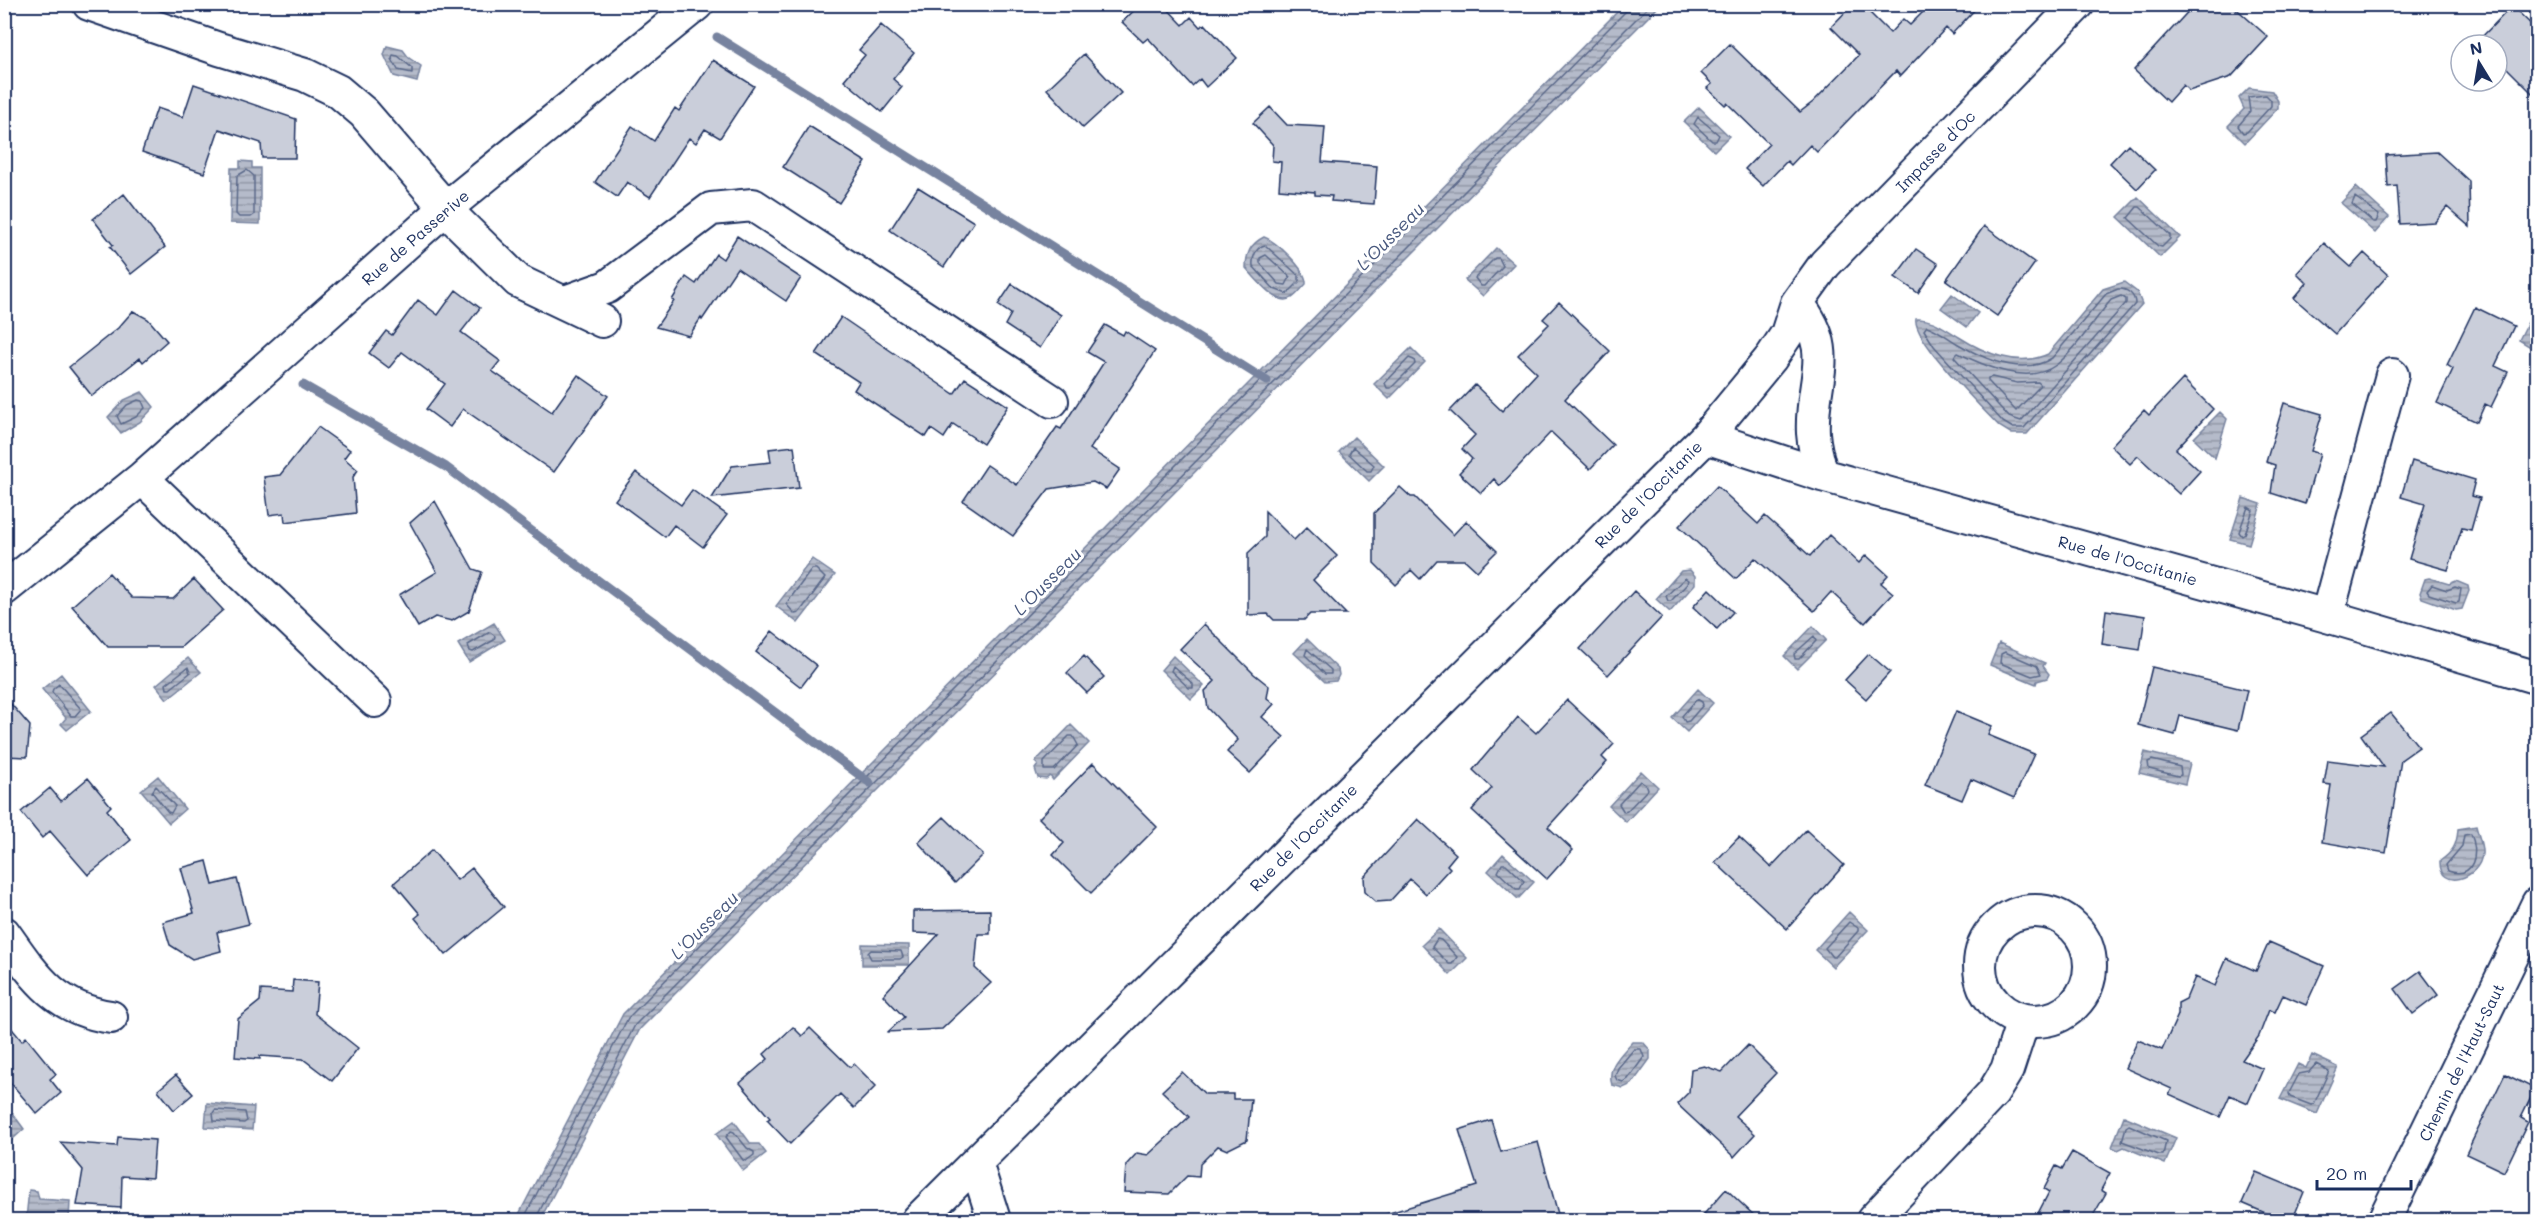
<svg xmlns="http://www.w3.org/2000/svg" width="2542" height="1225" font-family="Mali,sans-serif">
	<defs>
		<pattern id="water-rules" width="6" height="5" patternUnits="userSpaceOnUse" patternTransform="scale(1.5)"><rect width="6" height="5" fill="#b5bbca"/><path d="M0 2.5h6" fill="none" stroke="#9298a7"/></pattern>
	</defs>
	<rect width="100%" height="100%" fill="#fff"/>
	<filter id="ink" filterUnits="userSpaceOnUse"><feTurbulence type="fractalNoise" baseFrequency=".0167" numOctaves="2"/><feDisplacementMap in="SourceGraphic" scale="12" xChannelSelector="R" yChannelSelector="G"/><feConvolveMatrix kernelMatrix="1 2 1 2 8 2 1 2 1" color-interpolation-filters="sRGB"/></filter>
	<g filter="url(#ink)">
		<path fill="url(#water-rules)" stroke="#77839f" stroke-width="1.5" d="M1624,5h36l-1020,1024 -100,191h-24l107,-206z
			M387,46l16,4 6,8 12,8 -4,16 -23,-6 -10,-21z
			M2249,88l23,3 6,10v7l-33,35 -17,-17 16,-17 -5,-11z
			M1699,107l30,29 -15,15 -30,-29z
			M240,161l12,1v6h8v56l-30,-1 1,-55h9z
			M2356,187l33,30 -14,16 -34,-30z
			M2138,197l42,40 -20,20 -42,-40z
			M1264,237c13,5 43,33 42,47 -5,5 -9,11 -14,14 -14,10 -37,-20 -46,-30 0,-14 4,-24 18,-31z
			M1496,248l18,16 -31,32 -18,-16z
			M2124,282l13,10 5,12 -115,130h-15l-13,-8c-16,-17 -87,-87 -83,-107 17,-1 29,10 43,18 25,16 60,31 89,17l55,-65z
			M1952,294l26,19 -11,14 -26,-19z
			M2528,322l9,5v24l-18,-11z
			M1411,348l14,14 -36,37 -15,-15z
			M142,392l12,15 -14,15 -19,11 -13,-16 16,-17z
			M2220,412l7,7 -12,39 -21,-20z
			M1354,437l30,29 -15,15 -30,-29z
			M2243,498l18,6 -12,40 -19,-5z
			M812,559l23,16 -37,48 -22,-17z
			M1690,570l5,6v8l-25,28 -14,-13 25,-28z
			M2429,578l20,6 7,-3 12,5 1,5 -7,18 -6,1 -34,-12 -2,-5 5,-14z
			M494,623l11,17 -36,22 -11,-18z
			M1813,626l13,14 -29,29 -13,-13z
			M1307,639l31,30 1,6 -3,6 -11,1 -31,-29z
			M1999,643l46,20 -2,3 6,8 -2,4 -10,3 -1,3 -46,-19z
			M1173,656l31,30 -13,13 -30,-29z
			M188,658l13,14 -34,27 -11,-14z
			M61,674l30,37 -24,19 -6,-6 5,-6 -24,-29z
			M1698,689l15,14 -26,29 -15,-14z
			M1071,725l18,18 -36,37 -3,-4 -4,3 -8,-1 -3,-9 3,-4 -3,-3z
			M2145,752l45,11 -5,21 -46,-11z
			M1641,771l17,16 -32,35 -17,-16z
			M158,776l27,33 -16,14 -28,-33z
			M2476,826c2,9 7,19 6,28 -2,25 -43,38 -42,7 13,-9 17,-16 18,-32z
			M1503,854l31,28 -16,17 -30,-28z
			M1849,912l19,18 -35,37 -18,-17z
			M1439,929l28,29 -17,17 -28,-30z
			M862,944l47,1v20h-47z
			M1632,1042h11l7,8v9l-18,25 -9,4 -11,-3c-6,-18 9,-30 20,-43z
			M2312,1055l26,12 -21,47 -37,-15 18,-35 8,4z
			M207,1103l47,4 -2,23 -47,-3z
			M13,1114l11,15 -19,17v-25z
			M2124,1116l52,22 -11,26 -41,-17 -6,3 -6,-3z
			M734,1121l17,23h8l7,9 -23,18 -27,-37z
			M29,1190l8,1 2,8 31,2 -1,19 -43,-1z"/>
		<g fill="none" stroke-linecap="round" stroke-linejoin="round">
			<path stroke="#596789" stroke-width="1.5" d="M393,55l5,1 14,12v5l-14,-3 -6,-11z
				M2266,95l5,5v6l-24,26 -4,1 -5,-7 12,-14 -2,-15z
				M1698,117l21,18 -3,6h-4l-18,-17z
				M247,170l7,6v39l-3,2h-12l-3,-3 1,-38z
				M2355,197l24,18 -3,7h-3l-21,-18z
				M2137,207h3l30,28v4l-8,8 -4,-1 -30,-28z
				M1265,245l34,31v6l-12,12 -13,-5 -21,-23c-1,-9 3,-19 12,-21z
				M1266,255l24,22 -4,8 -7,-1 -19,-21v-5z
				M1495,258h4l4,8 -19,20h-3l-6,-8z
				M2118,289c9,-1 17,6 17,15l-111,124h-11l-10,-6 -69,-76 -10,-16 3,-4c12,4 22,13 33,19 26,15 64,31 92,13l54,-64z
				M2121,296l5,3v4l-105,118 -12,-4 -55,-60 4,-4c27,13 70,33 98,12 20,-15 38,-45 55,-65z
				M1409,358l5,2 1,4 -24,24h-4l-2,-5z
				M1992,377l25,6 21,-1 3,3 -25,26 -28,-30v-3z
				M138,400l4,1 3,7 -9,9 -15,7 -4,-8 10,-11z
				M1353,447l21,18 -3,6h-4l-18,-17z
				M2248,507l5,3 -8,24 -3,2 -3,-4z
				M812,569h4l9,9 -26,35 -4,1 -9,-10z
				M1685,578l3,2 -1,4 -16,17h-3l-2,-5z
				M2432,585l15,5 8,-3 6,2 -2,13 -3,1 -27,-9 -2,-3z
				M490,632l5,4 -1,4 -21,12 -3,-1 -2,-6z
				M1814,636l2,5 -17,18h-4l-1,-5z
				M1307,649l24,21v4h-6l-20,-19z
				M2005,652l32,14 4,8 -9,2 -32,-13 1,-9z
				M1173,666l20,18v4h-4l-18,-17z
				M188,667l2,6 -20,16h-3l-1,-5z
				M59,684l22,25 -6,7h-4l-19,-24 1,-3z
				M1697,699l5,3 1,3 -14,16 -4,1 -3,-6z
				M1069,736h4l5,9 -24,25h-10v-8z
				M2152,760l28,7 1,8 -3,1 -29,-7 -1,-7z
				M1640,781l7,5 1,3 -21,22 -3,1 -5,-8z
				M156,786l19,20 -4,7 -3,-1 -16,-20z
				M2471,834c8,18 4,46 -23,37l-2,-6 16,-19 2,-11z
				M1502,864h4l18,17 -4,8h-4l-18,-17z
				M1849,922l9,6v3l-23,26h-3l-7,-9z
				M1437,939l4,1 16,17 -5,7h-3l-17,-17z
				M871,950l30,1 2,6 -3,2h-29l-3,-6z
				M1634,1049h7l3,8 -16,22 -5,3 -6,-2 -2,-4 3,-8z
				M2316,1064l13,7 -15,33 -3,1 -21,-8 -1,-4 10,-19 10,-2z
				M215,1110l30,2 2,9 -3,2 -30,-2 -1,-8z
				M2129,1125l37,16 -3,14h-4l-37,-14 4,-14z
				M731,1131l3,1 13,16 7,4v3l-8,6 -3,-1 -17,-23z
				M523,1220l105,-202 998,-1007 2,-7
				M535,1220l100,-195 1016,-1021"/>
			<path stroke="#77839f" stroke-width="9" d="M717,37l550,344
				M303,385l143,82 424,316"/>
		</g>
		<path fill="#caceda" stroke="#1b2f5e" stroke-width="1.5" d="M1141,4h22l20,21 8,-8 9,10 5,-3 32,34 -31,29 -6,-8 -8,7 -44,-48 -5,4 -21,-20z
			M1853,4h8l29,29 13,-14 7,6 16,-16 -4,-5h58l-28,30 -6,-6 -46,48 -4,-5 -79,81 -7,-7 -19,20 -4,-4 -24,25 -18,-17 24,-25 -42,-41 -2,2 -18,-17 5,-4 -11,-11 29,-29 70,68 13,-10 46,-47 -28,-28z
			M2195,4h36l37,33 -37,40 -42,14 -6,-6 -15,17 -34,-32z
			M2512,6l26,25v68l-41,-41v-13h-23z
			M881,25l33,28 -21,26 9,8 -20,25 -38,-32 21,-25 -6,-5z
			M1084,54l37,39 -38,35 -36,-39z
			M713,60l41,26 -34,52 -15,-9 -9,14 -7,-5 -39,59 -23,-15 -10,15 -22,-15 37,-56 22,15 21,-33 4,3z
			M194,84l102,35 -1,39h-33l-1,-15 -42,-14 -15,44 -62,-21 15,-44 26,9z
			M1270,107l17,18 38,2 -3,35 55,4 -3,38 -43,-3 1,-5 -17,-1v-3l-36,-3 2,-27 -9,-1 1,-16 -20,-22z
			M809,126l57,36 -27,41 -56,-36z
			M2128,144l27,26 -18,19 -27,-26z
			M2437,152l32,29 1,46 -23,-20 -12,15 -35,2 -3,-38 -9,1 -2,-32z
			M918,187l56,35 -30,45 -54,-37z
			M124,194l41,53 -34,27 -21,-27 3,-2 -20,-26z
			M1984,226l51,37 -38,53 -51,-36z
			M737,236l64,42 -15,23 -49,-33 -35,52 -1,-2 -12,18 -33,-9 18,-26 -2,-1 14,-23 10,7 20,-30 7,5z
			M2324,243l27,24 13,-14 24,22 -53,59 -41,-36 13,-15 -10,-10z
			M1916,249l22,15 -20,29 -23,-16z
			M1012,284l49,31 -21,33 -35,-23 6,-11 -13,-9z
			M456,290l24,18 -19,24 39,29 -8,10 60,41 26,-37 30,21 -54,76 -91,-63 -13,18 -24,-18 19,-25 -43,-32 -13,16 -20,-15 17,-22 6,4 26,-35 20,15z
			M1559,302l51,49 -45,48 48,46 -23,24 -39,-37 -51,54 -6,-7 -13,14 -22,-20 13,-14 -10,-10 13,-14 -25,-24 25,-26 27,26 35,-38 -19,-18 31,-31 -6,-5z
			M2475,307l39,19 -19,40 13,6 -17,35 -6,-3 -8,18 -40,-19 16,-34 -6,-4z
			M133,311l15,8 19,22 -24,21 -3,-4 -48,38 -23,-29 49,-39z
			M841,317l113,77 11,-16 43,28 -25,38 -30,-20 -9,14 -13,-9 -5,8 -72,-47 5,-8 -43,-28z
			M1105,325l18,10 2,-4 30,20 -65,98 30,20 -14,20 -13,-7 -44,7 -36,47 -50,-35 24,-36 30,20 40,-58 4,2 43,-67 -17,-10z
			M2183,379l30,30 -37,40 24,22 -21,23 -41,-38 -8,8 -19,-18 33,-36 5,5z
			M2284,403l38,11 -11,37 9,3 -15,50 -34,-11 4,-28 -9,-3z
			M318,427l32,23 -6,8 14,12 -5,7 3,36 -71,9 -1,-9 -15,2 -5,-38 16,-2z
			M794,446l5,42 -87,10 20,-32 39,-4 -2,-13z
			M2412,461l63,19 -4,16 9,2 -9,32 -9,-2 -14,42 -39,-11 16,-55 -24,-7z
			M636,472l45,33 11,-15 35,25 -24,32 -29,-22 -9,12 -50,-37z
			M1717,486l41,38 7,-8 45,40 19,-21 30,28 7,-8 22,20 -7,8 12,10 -28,30 -34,-31 -17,19 -59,-53 -19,21 -57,-53z
			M1400,487l11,10h4l38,38 13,-14 31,30 -20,20 -12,-11h-28l-17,19 -9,-9 -15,15 -22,-22v-50z
			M435,501l38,68 9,3 -13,39 -17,10 -17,-4 -17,10 -19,-32 38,-23 -27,-49z
			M1265,511l29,29 13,-13 30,29 -24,24 33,34h-36l-6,6h-30l-6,-6 -20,1v-62l17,-16z
			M109,573l23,25 41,1 21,-20 29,31 -42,37h-73l-36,-41z
			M1709,589l24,23 -16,17 -24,-22z
			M1634,591l28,26 -54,58 -28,-26z
			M2106,610l39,6 -5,34 -38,-6z
			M1204,624l50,50 15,12 -2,12 7,6 -12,13 22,20 -34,36 -23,-21 11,-12 -30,-32 -3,-17 10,-10 -35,-32z
			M772,631l45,35 -16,21 -45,-35z
			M1869,654l21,18 -24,27 -21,-19z
			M1084,656l20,21 -17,16 -20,-20z
			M2152,667l95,23 -9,40 -58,-14 -5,19 -37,-10z
			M4,696l26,30 -3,31 -23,-1z
			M1567,700l47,44 -12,13 5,5 -59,65 25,23 -26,29 -75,-69 20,-22 -19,-18 45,-53 18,16z
			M1956,711l36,15 -4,9 46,19 -20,44 -43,-19 -9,21 -37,-15z
			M2391,713l28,34 -18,13 -15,93 -64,-11 9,-57 -7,-1 4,-24 56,7 -23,-32z
			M1093,763l64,64 -66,66 -38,-38 11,-12 -25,-25z
			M88,778l23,28 -4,4 24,30 -43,35 -38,-44 -8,7 -21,-26 29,-24 11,13z
			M944,817l39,38 -28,28 -37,-41z
			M1418,819l38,35 -9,11 3,3 -24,26 -16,-15 -20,22 -14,1 -11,-10 -1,-15z
			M1806,830l38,35 -57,64 -72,-67 24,-25 32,30z
			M432,850l25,30 15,-12 32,39 -58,48 -31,-37 5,-4 -26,-31z
			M207,861l6,24 24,-6 12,45 -32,8 4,19 -29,8 -22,-14 -7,-23 31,-9 -13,-45z
			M990,910v24h-12l-3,34 16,15 -49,46 -54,3 16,-15 -21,-22 56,-61 -26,-1v-22z
			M2269,942l55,24 -18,39 -23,-10 -8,17 -6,-2 -10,26 -17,24 21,9 -15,34 -18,-8 -10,22 -51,-23 3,-5 -47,-21 13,-28 24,10 16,-35v-12l8,-4 9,-22 20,9 12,-28 29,13z
			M2420,971l18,24 -25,19 -18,-25z
			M293,980l25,2 -3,32 43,34 -26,33 -29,-22 -43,-3v3l-25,-2 3,-38 22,-18 1,-11 31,2z
			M4,1019l18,22 4,-4 30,37 -6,5 11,14 -24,21 -33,-39z
			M793,1027l9,9 8,-8 40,39 4,-3 22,22 -22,22 -14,-14 -50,50 -23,-24 3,-2 -30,-35 28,-24 -4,-5z
			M1748,1045l28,28 -41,43 20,18 -21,23 -57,-53 12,-12 2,-23 13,-3 18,6z
			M1182,1072l23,22h28v5h18l-4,41 -20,10 -9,-4 -18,18 -1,13 -12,-1 -18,18 -45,-2 2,-27 11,-12 11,2 41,-38 -27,-26z
			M2505,1074l30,15 -14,29 7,4 -24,50 -38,-18z
			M176,1075l17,19 -19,16 -16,-20z
			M1491,1120l10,32 37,-10 22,79h-174v-7l91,-28 -18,-56z
			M118,1137l37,3 -3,38 -30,-2 -1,32 -44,-3 6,-35 -23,-28 57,4z
			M2072,1152l38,21 -9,17 5,3 -16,28h-56l15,-29 -5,-3 12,-23 6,3z
			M2256,1172l48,20 -12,29h-8l-42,-18z
			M1726,1189l34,32h-62z"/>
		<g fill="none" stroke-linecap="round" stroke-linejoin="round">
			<defs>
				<path id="minor" d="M89,4l130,45 86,26 33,16 26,22 91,106 63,62 84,40
					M565,302l42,-15 104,-78 42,-4 299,196
					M1797,303c41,50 13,77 16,130 1,15 5,28 9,42
					M1706,437l65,-79 16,-24 10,-31 28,-39 253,-260
					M142,478l233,223
					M4,589l138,-111 304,-270 251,-204
					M2327,616l65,-241
					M1980 966a55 55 0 1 1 110 0a55 55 0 1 1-110 0Z
					M4,933c31,44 51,76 107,84
					M976,1163l18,57
					M918,1220l788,-783 116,38 505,141 211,62
					M1873,1220l120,-127 14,-23 16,-49
					M2384,1220l154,-317"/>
			</defs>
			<use href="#minor" stroke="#1b2f5e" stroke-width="36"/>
			<use href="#minor" stroke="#fff" stroke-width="32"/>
		</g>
	</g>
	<g text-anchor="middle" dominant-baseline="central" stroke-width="6" stroke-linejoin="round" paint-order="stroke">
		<g font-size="16" fill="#1b2f5e" stroke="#fff">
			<text transform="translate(1935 151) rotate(-46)">Impasse d'Oc</text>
			<text transform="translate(415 237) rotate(-41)">Rue de Passerive</text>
			<text transform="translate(1648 494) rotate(-45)">Rue de l'Occitanie</text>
			<text transform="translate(2128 560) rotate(16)">Rue de l'Occitanie</text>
			<text transform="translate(1303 837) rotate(-45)">Rue de l'Occitanie</text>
			<text transform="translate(2461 1062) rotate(-64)">Chemin de l'Haut-Saut</text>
		</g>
		<g font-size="18" font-style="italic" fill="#49597e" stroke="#fff">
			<text transform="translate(1390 236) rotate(-45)">L'Ousseau</text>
			<text transform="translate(1047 581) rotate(-45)">L'Ousseau</text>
			<text transform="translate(704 925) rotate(-45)">L'Ousseau</text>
		</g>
	</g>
	<rect width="2542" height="1225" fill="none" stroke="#fff" stroke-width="24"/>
	<rect x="12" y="12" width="2518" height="1201" fill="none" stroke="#1b2f5e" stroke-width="2" filter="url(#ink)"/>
	<g transform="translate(2479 63) rotate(349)"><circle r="28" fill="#ffffff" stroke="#a4acbf" stroke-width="1.5"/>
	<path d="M0-4.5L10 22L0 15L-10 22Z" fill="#1b2f5e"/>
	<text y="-9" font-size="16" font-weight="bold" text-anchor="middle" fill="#1b2f5e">N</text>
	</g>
	<path d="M2317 1180v9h94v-9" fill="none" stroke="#1b2f5e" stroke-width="3"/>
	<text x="2326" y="1180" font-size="18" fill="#1b2f5e" stroke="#ffffff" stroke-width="4.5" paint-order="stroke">20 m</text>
</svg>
